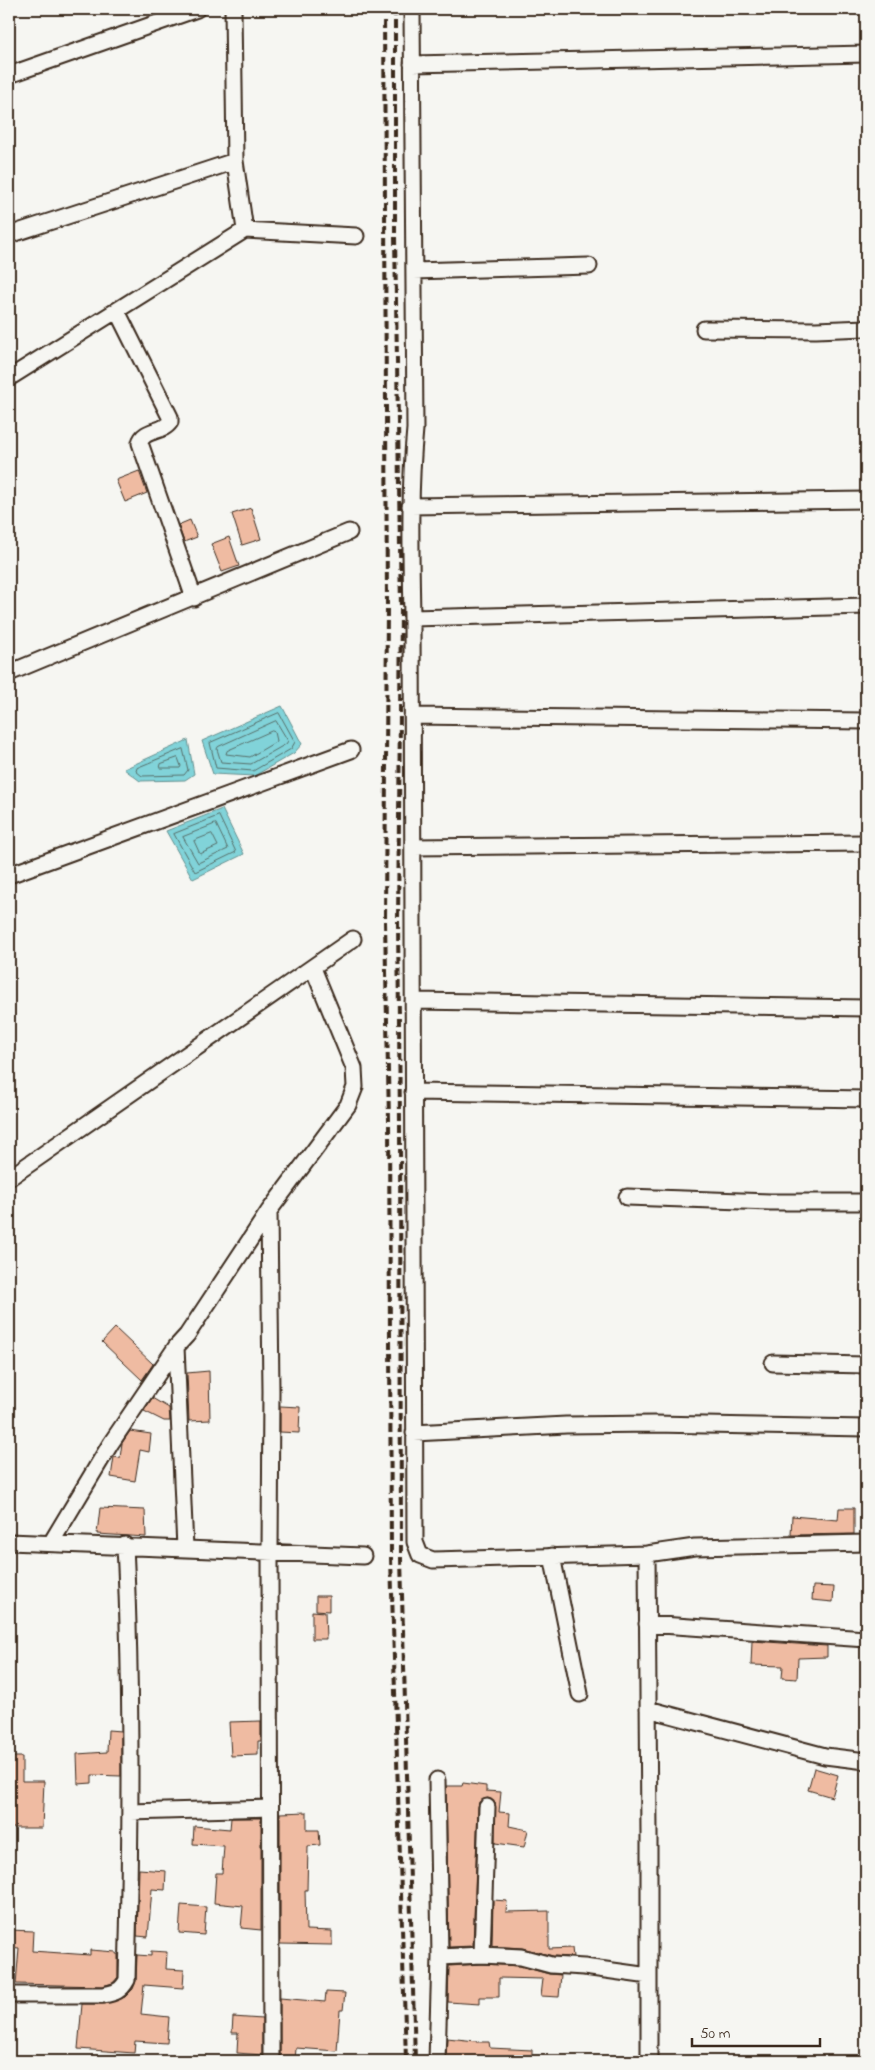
<svg xmlns="http://www.w3.org/2000/svg" width="875" height="2070" font-family="'Indie Flower',sans-serif">
	<rect width="100%" height="100%" fill="#f6f6f2"/>
	<filter id="ink" filterUnits="userSpaceOnUse"><feTurbulence type="fractalNoise" baseFrequency=".02" numOctaves="2"/><feDisplacementMap in="SourceGraphic" scale="10" xChannelSelector="R" yChannelSelector="G"/><feConvolveMatrix kernelMatrix="1 2 1 2 8 2 1 2 1" color-interpolation-filters="sRGB"/></filter>
	<g filter="url(#ink)">
		<path fill="#81d3d9" stroke="#658f8e" d="M282,706l20,38 -8,9 -40,23 -41,-2 -11,-33z
			M188,740l6,34 -9,6 -45,1 -16,-12z
			M222,809l22,45 -51,25 -27,-48z"/>
		<g fill="none" stroke-linecap="round" stroke-linejoin="round">
			<path stroke="#576e69" stroke-width="1" d="M279,713l16,29 -4,7 -38,22 -37,-3 -6,-25z
				M276,721l12,20 -2,3 -35,20 -30,-2 -4,-13 1,-2z
				M272,731l3,1 2,9 -27,16 -24,-3 1,-3z
				M183,749l5,21 -4,5 -42,1 -6,-5 1,-3z
				M178,758l3,8 -1,2h-20l1,-4z
				M219,816l17,36 -41,20 -21,-38z
				M216,824l12,25 -30,14 -15,-26z
				M212,834l6,12 -18,8 -6,-13z"/>
		</g>
		<path fill="#efbba2" stroke="#3b2a1e" d="M139,471l8,22 -22,9 -9,-22z
			M251,508l10,31 -19,6 -10,-31z
			M190,520l7,17 -13,5 -6,-17z
			M229,537l10,29 -17,6 -11,-28z
			M115,1328l38,36 -11,16 -40,-38z
			M209,1371l1,49 -21,1 -2,-48z
			M152,1398l17,10 1,13h-6l-20,-10z
			M280,1406l20,1 -1,26 -19,-1z
			M130,1431l21,3 -2,18 -9,-2 -5,31 -24,-4 3,-20 6,1 2,-15z
			M100,1508l45,2 1,27 -49,-3z
			M839,1508h15v26l-63,1 1,-19 46,4z
			M813,1586l21,1 -1,15 -21,-2z
			M316,1596h13v15l-13,-1z
			M312,1611l13,1 1,27h-14z
			M752,1641l75,5v11l-29,1 -1,21 -15,-1 1,-12 -32,-1z
			M261,1721v20h-3v14l-27,1 -2,-34z
			M108,1730l13,1v45l-29,-1v8l-14,1 -1,-30 30,-2z
			M9,1757h13v24h22l-2,47h-33z
			M814,1768l24,7 -6,22 -24,-7z
			M463,1783l23,3v5l15,1 -2,20 11,1 -1,13 19,4 -4,17 -29,-4v-40l-7,-5 -9,4 -1,5 -5,139 -24,1 -3,-161h16z
			M307,1812v18h12l1,15 -12,1 -1,44h-2l1,40 26,1v14l-52,-1v-131z
			M231,1818h30v112l-20,-2 2,-22 -29,-3 2,-30h6l2,-27 -31,-2 1,-18 36,3z
			M139,1869l27,2 -1,19 -13,-1 -4,48 -11,-1z
			M493,1900l14,1 -1,11 43,-1v38l23,-1 1,9 -20,-1 -31,-8 -30,-2z
			M181,1905l25,2 -2,28 -25,-2z
			M9,1930l24,1 -1,20 58,4v-5l26,2v2h2v23l-5,6 -11,3 -86,-2 3,-36 -10,-1z
			M151,1951l16,1 -1,17 18,1 -1,18 -39,-3 -3,29 28,3 -2,26 -32,-2 -1,12 -56,-4 4,-45h23l20,-7 8,-8 3,-8 1,-26 14,1z
			M482,1964l38,2 29,8 12,1 -2,22 -18,-1 2,-17 -44,-1v19h-19v7l-32,-2 1,-36z
			M326,1992l19,1 -2,17h-3l-3,41 -41,-3 -1,13h-15v-63l45,4z
			M233,2017l29,2v36l-25,-2 1,-20h-6z
			M447,2038l29,3v1h13l1,6 42,2v11h-86z"/>
		<g fill="none" stroke-linecap="round" stroke-linejoin="round">
			<defs>
				<path id="street" d="M233,9l2,152 10,69
					M412,9l3,420c-6,63 -4,126 -3,189l3,924 5,13 13,5 214,-6 2,280v227
					M412,64l454,-10
					M9,75l188,-66
					M9,235l226,-74
					M414,271l175,-5
					M117,311l53,106v5c-7,11 -27,7 -30,21l54,155
					M704,329l112,1 50,-2
					M9,378l236,-148 111,6
					M410,506l456,-6
					M412,618l454,-12
					M9,673l340,-141
					M412,716l454,5
					M413,847l453,-4
					M9,875l342,-125
					M413,1001l453,7
					M413,1092l453,7
					M9,1178l344,-239
					M627,1197l143,5h96
					M269,1211l2,180 -1,161 1,509
					M176,1347l9,201
					M773,1363l93,2
					M414,1433l152,-8 88,-1 212,4
					M9,1542l354,14
					M51,1543l60,-100 65,-96 11,-12 82,-124 79,-106 7,-18 -1,-19 -41,-100
					M647,1554l48,-7 171,-4
					M552,1556l28,138
					M647,1624l219,15
					M648,1709l177,47 41,5
					M130,1812l140,-4
					M482,1955l5,-148
					M440,1957l42,-2 39,2 30,8 33,2 65,9
					M9,1995h94c12,-2 18,-4 24,-15 4,-145 5,-290 -2,-435
					M437,2061l3,-104 -3,-177"/>
			</defs>
			<use href="#street" stroke="#3b2a1e" stroke-width="19"/>
			<use href="#street" stroke="#f6f6f2" stroke-width="15"/>
			<path stroke="#3b2a1e" stroke-width="4" stroke-dasharray="8 4" stroke-linecap="butt" d="M384,9l3,597 -2,316 4,198 2,438 15,503
				M395,9v228l6,372 -3,312 2,202 1,436 14,502"/>
		</g>
	</g>
	<rect width="875" height="2070" fill="none" stroke="#f6f6f2" stroke-width="30"/>
	<rect x="15" y="15" width="845" height="2040" fill="none" stroke="#3b2a1e" stroke-width="2" filter="url(#ink)"/>
	<path d="M692 2038v8h128v-8" fill="none" stroke="#3b2a1e" stroke-width="2.5"/>
	<text x="700" y="2038" font-size="15" fill="#3b2a1e" stroke="#f6f6f2" stroke-width="4" paint-order="stroke">50 m</text>
</svg>
